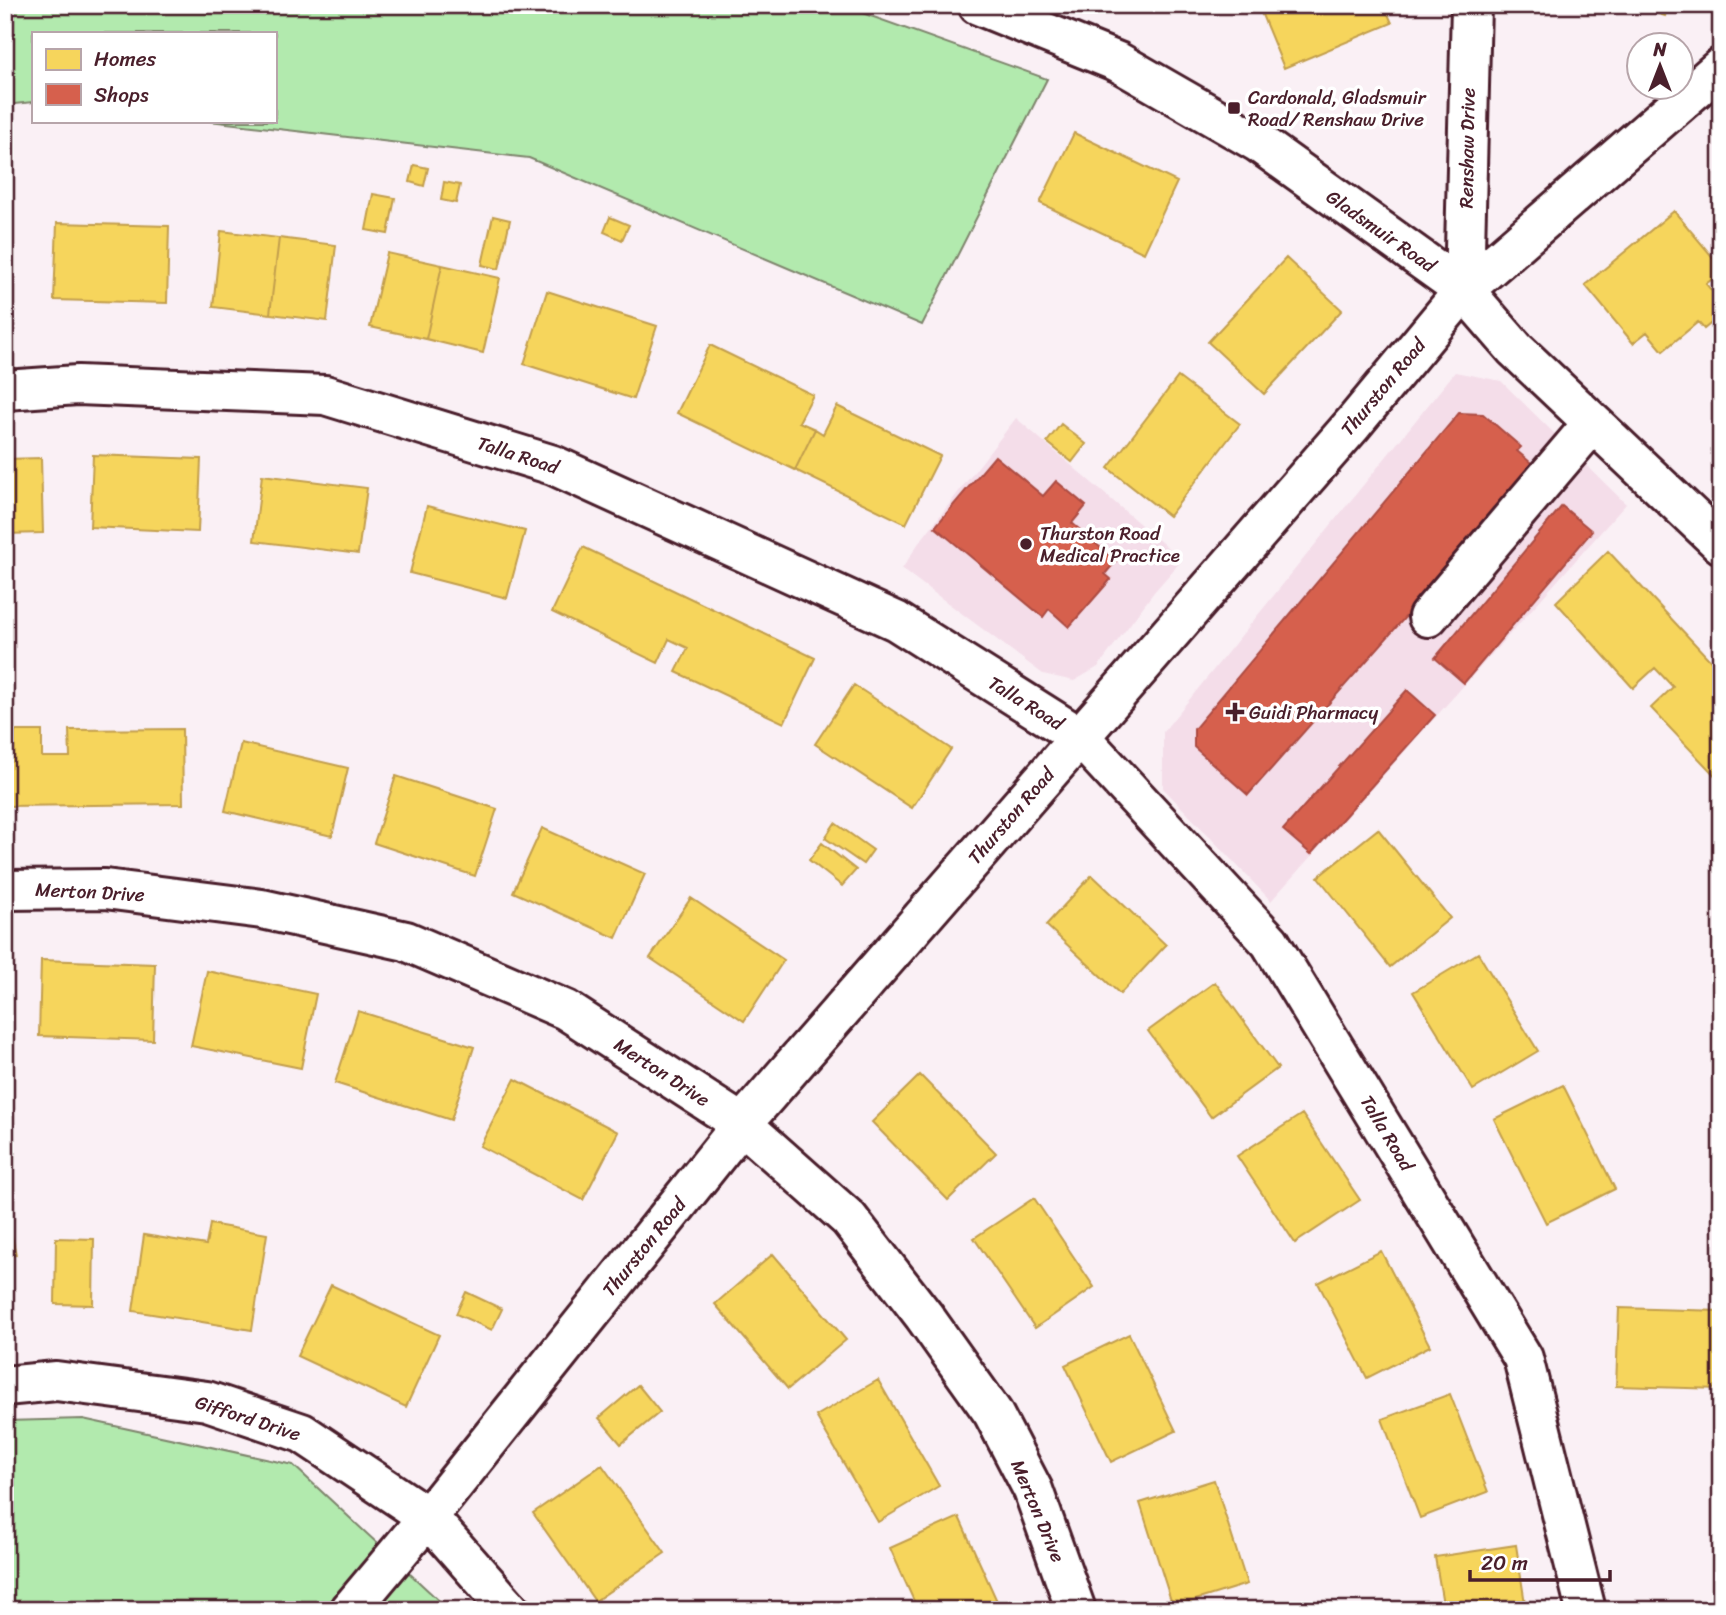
<svg xmlns="http://www.w3.org/2000/svg" width="1726" height="1615" font-family="Sriracha,sans-serif">
	<rect width="100%" height="100%" fill="#faf0f5"/>
	<filter id="ink" filterUnits="userSpaceOnUse"><feTurbulence type="fractalNoise" baseFrequency=".0143" numOctaves="2"/><feDisplacementMap in="SourceGraphic" scale="14" xChannelSelector="R" yChannelSelector="G"/><feConvolveMatrix kernelMatrix="1 2 1 2 8 2 1 2 1" color-interpolation-filters="sRGB"/></filter>
	<g filter="url(#ink)">
		<path fill="#f4dde9" d="M1455,372l46,9 125,123 -355,397 -108,-113v-56z
			M1016,418l166,142 -28,32 -56,75 -24,14 -31,-7 -141,-105 16,-25z"/>
		<path fill="#b2eaae" stroke="#7e846c" stroke-width="2" d="M5,5h835l207,74 -125,246 -393,-167 -320,-37h66v-88h-242v69l-28,3z
			M83,1419l210,46 156,145h-444v-189z"/>
		<path fill="#f6d55c" stroke="#c29e4d" stroke-width="2" d="M1258,5h126l8,18 -108,45z
			M1632,5h36l-3,11z
			M1074,133l103,49 -33,71 -104,-50z
			M414,165l14,3 -4,18 -14,-4z
			M444,182l16,3 -4,18 -15,-3z
			M373,194l22,4 -7,36 -22,-4z
			M1674,211l47,56v5l-15,12 15,18v13l-17,14 -6,-7 -35,29 -16,-19 -14,11 -48,-58z
			M493,216l17,4 -11,49 -17,-4z
			M610,217l19,8 -7,15 -18,-8z
			M57,223l112,3 -2,77 -113,-3z
			M5,231l5,70h-5z
			M221,231l58,7 -9,76 -57,-7z
			M279,238l57,7 -9,76 -57,-7z
			M387,253l55,12 -16,74 -56,-12z
			M1286,258l56,52 -78,84 -56,-52z
			M442,265l58,13 -17,75 -57,-14z
			M547,291l110,35 -24,73 -109,-35z
			M710,345l103,50 -14,27 16,7 -20,41 -118,-57z
			M1178,377l62,47 -71,92 -61,-48z
			M837,406l103,50 -34,68 -111,-54 20,-41 8,5z
			M1061,424l25,20 -14,18 -25,-20z
			M93,455l108,4 -3,73 -108,-5z
			M41,458l2,75 -38,1v-75z
			M262,475l105,13 -9,66 -104,-13z
			M427,506l98,25 -18,67 -97,-25z
			M583,547l232,111 -31,65 -108,-51 12,-24 -19,-9 -11,24 -106,-51z
			M1608,551l113,121v110l-70,-74 22,-21 -18,-19 -22,20 -77,-86z
			M854,685l97,64 -39,59 -97,-64z
			M182,729l1,75 -178,2v-75h37v26h28l-1,-27z
			M241,743l107,25 -16,68 -107,-25z
			M396,776l101,33 -22,67 -101,-33z
			M835,823l38,27 -10,14 -38,-26z
			M542,828l103,46 -29,64 -103,-46z
			M1378,829l72,89 -60,49 -72,-90z
			M822,843l34,27 -14,16 -33,-26z
			M1092,875l74,70 -46,49 -74,-69z
			M691,898l93,62 -40,61 -94,-63z
			M1478,953l60,98 -65,39 -60,-98z
			M41,960l114,4 -2,76 -114,-4z
			M207,971l109,23 -15,74 -110,-22z
			M1215,982l63,86 -67,49 -63,-86z
			M358,1011l116,36 -23,73 -116,-37z
			M920,1075l76,78 -48,47 -76,-78z
			M515,1079l103,53 -35,68 -103,-54z
			M1563,1085l52,104 -69,34 -52,-104z
			M1302,1114l58,86 -65,43 -58,-87z
			M1034,1198l60,89 -59,41 -61,-90z
			M5,1203l11,52 -11,2z
			M210,1224l57,10 -15,96 -119,-19 11,-76 62,10z
			M56,1238l38,1 -1,66 -38,-1z
			M1381,1251l49,95 -63,32 -49,-95z
			M773,1254l73,86 -58,49 -73,-85z
			M331,1285l108,50 -33,72 -109,-51z
			M466,1292l36,17 -10,21 -36,-16z
			M1619,1308l102,3v78l-105,-3z
			M1129,1334l47,97 -65,31 -46,-97z
			M878,1380l61,106 -61,36 -62,-106z
			M638,1385l22,27 -39,32 -22,-26z
			M1450,1394l38,98 -68,26 -38,-99z
			M602,1465l63,88 -70,48 -62,-88z
			M1214,1480l33,104 -74,23 -33,-104z
			M959,1517l42,93h-83l-28,-62z
			M1516,1545l10,65h-82l-9,-53z"/>
		<path fill="#d6604d" stroke="#ac4c43" stroke-width="2" d="M1459,413l24,1 38,33 -4,4 20,17 -289,327 -54,-48v-18z
			M995,456l48,40 13,-15 30,25 -14,17 44,38 -11,13 6,5 -42,48 -20,-18 -6,8 -108,-90z
			M1562,506l30,25 -128,152 -29,-25z
			M1407,690l28,25 -124,139 -28,-24z"/>
		<g fill="none" stroke-linecap="round" stroke-linejoin="round">
			<defs>
				<path id="minor" d="M978,5l140,57 141,81 205,147 51,59 206,195
					M1464,290l7,-285
					M5,390l73,-5 247,10 228,70 343,156 184,116 190,205 253,416 63,252
					M1428,617l165,-194
					M5,890l100,-1 157,20 144,32 160,69 176,114 107,95 75,97 69,97 40,77 43,120
					M5,1386l51,-5 151,20 95,32 126,84 82,93
					M350,1610l78,-93 314,-393 611,-700 111,-134 257,-223"/>
			</defs>
			<use href="#minor" stroke="#4a1f2b" stroke-width="44"/>
			<use href="#minor" stroke="#fff" stroke-width="38"/>
		</g>
	</g>
	<g fill="#4a1f2b" stroke="#fff" stroke-width="2.5">
		<rect x="1227" y="101" width="14" height="14" rx="3.5"/>
		<circle cx="1026" cy="544" r="7"/>
		<path d="M1231.5 701.5h7v7h7v7h-7v7h-7v-7h-7v-7h7z"/>
	</g>
	<g text-anchor="middle" dominant-baseline="central" stroke-width="7" stroke-linejoin="round" paint-order="stroke">
		<g font-size="19" fill="#4a1f2b" stroke="#fff" text-anchor="start">
			<text x="1248" y="97">Cardonald, Gladsmuir<tspan x="1248" dy="22">Road/ Renshaw Drive</tspan></text>
			<text x="1040" y="533">Thurston Road<tspan x="1040" dy="22">Medical Practice</tspan></text>
			<text x="1249" y="712">Guidi Pharmacy</text>
		</g>
		<g font-size="19" fill="#4a1f2b" stroke="#fff">
			<text transform="translate(1467 148) rotate(-89)">Renshaw Drive</text>
			<text transform="translate(1381 231) rotate(35)">Gladsmuir Road</text>
			<text transform="translate(1383 387) rotate(-50)">Thurston Road</text>
			<text transform="translate(518 455) rotate(18)">Talla Road</text>
			<text transform="translate(1026 703) rotate(32)">Talla Road</text>
			<text transform="translate(1011 816) rotate(-49)">Thurston Road</text>
			<text transform="translate(90 892) rotate(3)">Merton Drive</text>
			<text transform="translate(662 1072) rotate(33)">Merton Drive</text>
			<text transform="translate(1387 1133) rotate(59)">Talla Road</text>
			<text transform="translate(644 1247) rotate(-51)">Thurston Road</text>
			<text transform="translate(248 1418) rotate(18)">Gifford Drive</text>
			<text transform="translate(1038 1511) rotate(67)">Merton Drive</text>
		</g>
	</g>
	<rect width="1726" height="1615" fill="none" stroke="#fff" stroke-width="28"/>
	<rect x="14" y="14" width="1698" height="1587" fill="none" stroke="#4a1f2b" stroke-width="2.5" filter="url(#ink)"/>
	<rect x="32" y="32" width="245" height="91" fill="#ffffff" stroke="#b7a5aa" stroke-width="2"/>
	<rect x="46" y="49" width="35" height="21" fill="#f6d55c" stroke="#b7a5aa" stroke-width="2"/>
	<text x="94" y="66" font-size="21" fill="#4a1f2b">Homes</text>
	<rect x="46" y="84" width="35" height="21" fill="#d6604d" stroke="#b7a5aa" stroke-width="2"/>
	<text x="94" y="102" font-size="21" fill="#4a1f2b">Shops</text>
	<g transform="translate(1660 66)"><circle r="33" fill="#ffffff" stroke="#b7a5aa" stroke-width="2"/>
	<path d="M0-5L12 26L0 18L-12 26Z" fill="#4a1f2b"/>
	<text y="-10" font-size="19" font-weight="bold" text-anchor="middle" fill="#4a1f2b">N</text>
	</g>
	<path d="M1470 1570v10h140v-10" fill="none" stroke="#4a1f2b" stroke-width="3.5"/>
	<text x="1481" y="1570" font-size="21" fill="#4a1f2b" stroke="#ffffff" stroke-width="5" paint-order="stroke">20 m</text>
</svg>
